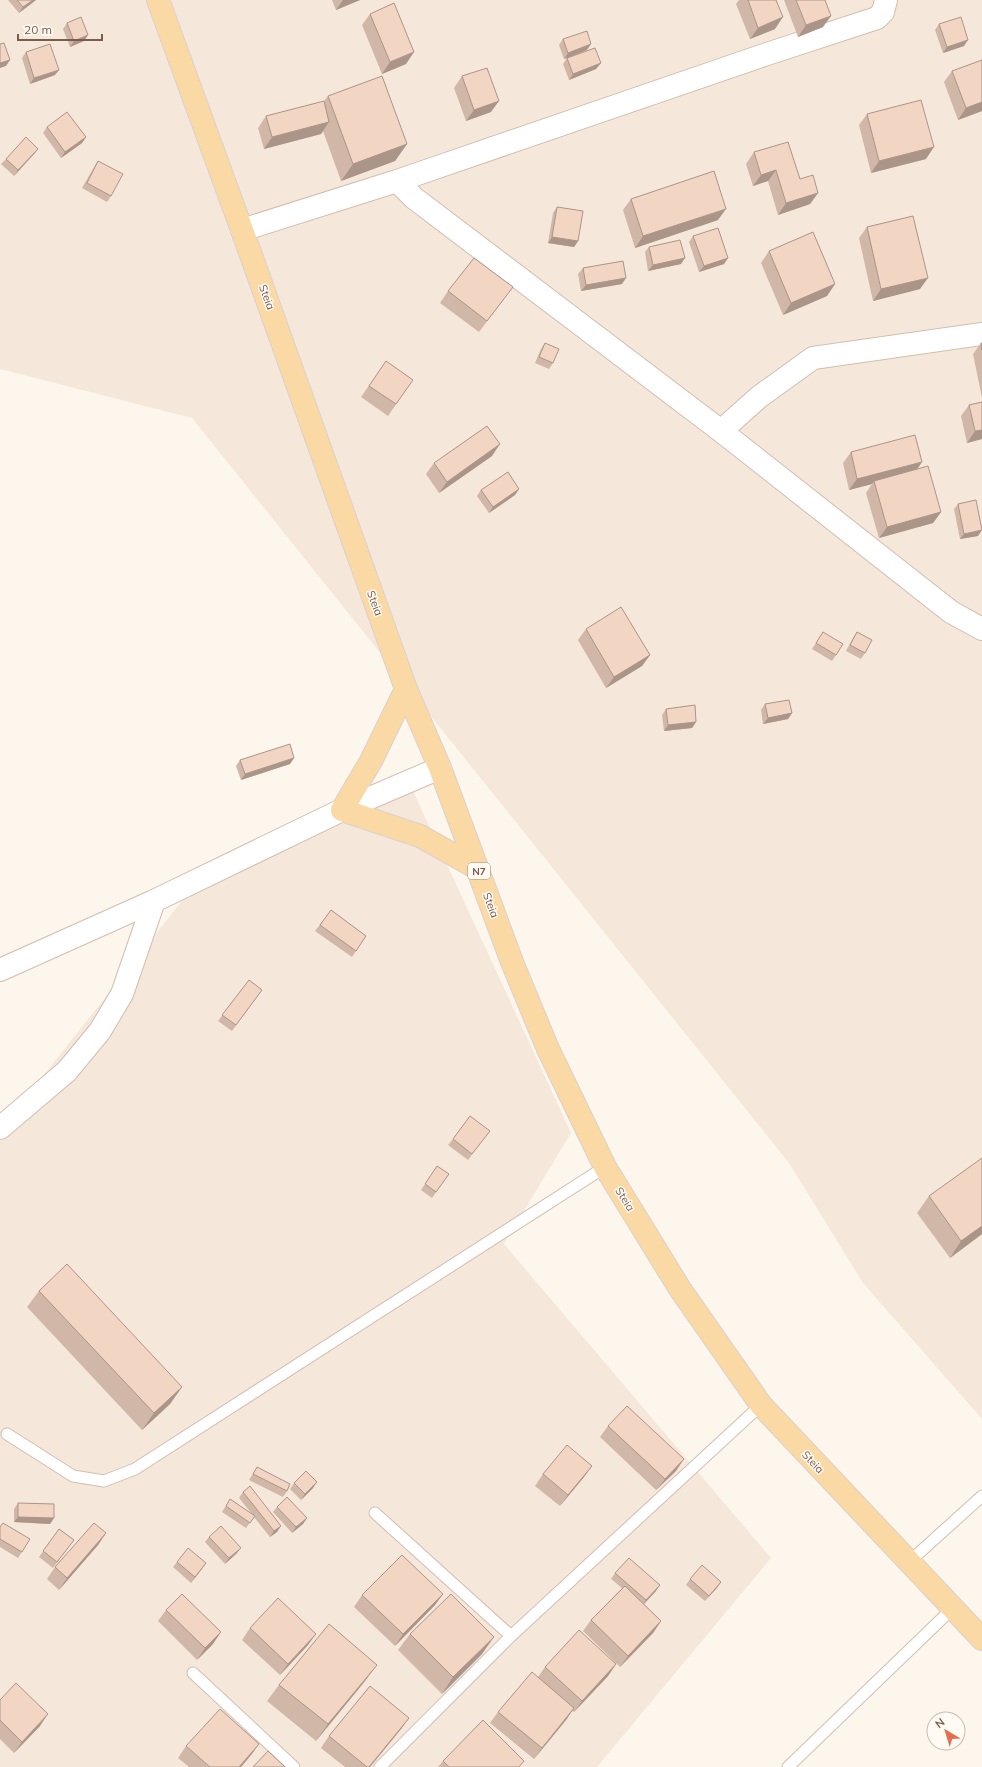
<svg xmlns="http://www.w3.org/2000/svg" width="982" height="1767" font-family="Mulish,sans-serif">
	<rect width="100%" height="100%" fill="#fdf6ec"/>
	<path fill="#f5e8da" d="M0,0h982v1419l-119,-136 -74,-120 -597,-745 -192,-49z
		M413,791l158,342 -67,111 267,314 -174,209h-597v-637l201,-253z"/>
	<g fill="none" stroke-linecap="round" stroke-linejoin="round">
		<defs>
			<path id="service" d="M7,1434l66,42 31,5 31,-12 470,-302
				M375,1513l136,123
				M909,1562l73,-66
				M193,1673l101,94
				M380,1767l131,-131 250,-231
				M788,1767l165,-159"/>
			<path id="minor" d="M397,181l370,-127 110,-36 6,-6 3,-12
				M242,230l155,-49 17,17 307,233 230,181 31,17
				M721,431l38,-34 54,-39 169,-24
				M0,970l154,-69 188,-91 98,-42
				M0,1128l67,-57 33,-40 22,-37 32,-93"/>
			<path id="primary" d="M158,0l84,230 164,459 34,79 72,194 36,87 57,118 75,122 81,116 221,234
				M406,689l-35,72 -29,49 78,26 57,32"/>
		</defs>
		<use href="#service" stroke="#d1beb0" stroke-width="13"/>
		<use href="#minor" stroke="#d1beb0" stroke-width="24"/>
		<use href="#primary" stroke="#dad1cd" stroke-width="24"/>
		<use href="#service" stroke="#fff" stroke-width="11"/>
		<use href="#minor" stroke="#fff" stroke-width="22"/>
		<use href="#primary" stroke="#fbd9a5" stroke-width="22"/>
	</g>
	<path fill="#d1b7a8" d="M8,0h28l-17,13z
		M332,0h28l-24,10z
		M739,0h37l-1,29 -25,10 -14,-35z
		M784,0h41l-2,27 -25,10z
		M370,14l36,50 -24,10 -20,-49z
		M67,23l21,12 -4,6 -14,6 -7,-18z
		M939,24l25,22 -21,7 -8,-23z
		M563,39l24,11 -23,9 -5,-14z
		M26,52l29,23 -25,9 -8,-26z
		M567,58l29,11 -27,11 -6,-16z
		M982,60v51l-24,9 -14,-38 8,-11z
		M462,76l29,36 -25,9 -12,-33z
		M328,96l79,48 -12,17 -54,20 -18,-50 -2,3 -57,15 -6,-21 8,-12 58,-15z
		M867,114l59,45 -55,14 -12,-48z
		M47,127l39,10 -4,6 -21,15 -18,-25z
		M38,149l-4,5 -20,22 -13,-12 5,-5z
		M754,152l46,27 18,14 -8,11 -32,11 -10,-34 -15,5 -7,-22z
		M98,161l13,35 -4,6 -25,-14 12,-21z
		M631,199l87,21 -83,28 -12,-38z
		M557,207l21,34 -4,6 -26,-4 5,-30z
		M867,227l53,62 -47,12 -14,-63z
		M693,236l35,22 -4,6 -25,8 -10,-30z
		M649,247l32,17 -33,7 -3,-19z
		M769,251l66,33 -8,12 -44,19 -22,-52z
		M583,268l39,16 -41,7 -3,-17z
		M448,291l56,8 -25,33 -39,-29z
		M545,343l8,20 -4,6 -14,-6 6,-14z
		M981,343h1v55l-9,-44z
		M386,361l27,19 -25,36 -27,-19z
		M982,402v37l-15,4 -6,-27 8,-11z
		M851,452l66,17 24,43 -8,11 -54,15 -13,-45 6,-9 -23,6 -6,-27z
		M492,456l-53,37 -13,-19 8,-11z
		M519,489l-4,6 -26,18 -12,-17 4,-6z
		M958,504l20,32 -18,3 -6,-30z
		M586,629l64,26 -8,11 -36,22 -28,-48z
		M823,632l13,23 -4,6 -20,-12z
		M857,632l8,21 -4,6 -15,-8 7,-13z
		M765,704l27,9 -4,6 -25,5 -2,-14z
		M666,709l30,13 -4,6 -28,3 -2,-16z
		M294,758l-4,6 -49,16 -5,-14 4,-6z
		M331,910l35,26 -14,21 -37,-26z
		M249,980l13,10 -30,41 -14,-10z
		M485,1137l-17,23 -20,-15 5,-6z
		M437,1166l12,8 -17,24 -11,-8z
		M929,1196l53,38 -32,24 -33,-45z
		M39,1291l143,96 -12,17 -28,26 -115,-123z
		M608,1426l68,45 -20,19 -56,-53z
		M592,1466l-8,11 -24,29 -25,-20 8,-12z
		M257,1467l30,24 -4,6 -34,-17z
		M294,1483l19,5 -12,12 -11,-11z
		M243,1492l34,40 -7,5 -16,-20 -8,11 -24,-16 8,-13 22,15 -13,-16z
		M18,1503l36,15 -4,6 -36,-2v-13z
		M277,1507l30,11 -4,6 -11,9 -19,-21z
		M0,1527l22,25 -4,6 -18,-11z
		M59,1529l15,11 -21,28 -14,-11z
		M106,1533l-8,12 -39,45 -12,-11 8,-12z
		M209,1537l28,16 -12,11 -20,-22z
		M177,1562l29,1 -15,20 -18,-16z
		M615,1573l41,18 -12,13 17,17 -8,12 -33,34 -37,-36 8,-11 31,-32 -11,-9z
		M690,1579l31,3 -16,19 -19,-16z
		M443,1594l-8,11 -40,41 -41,-39 8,-12z
		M166,1610l47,34 -16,16 -39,-39z
		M250,1628l58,17 -28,30 -38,-35z
		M410,1634l72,20 -40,40 -44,-44z
		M616,1664l-8,12 -34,36 -2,-1 -6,9 -32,39 -44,-36 8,-11 40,-35 7,-10z
		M365,1681l-49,60 -49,-40 12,-16z
		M0,1700l40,26 -26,27 -14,-14z
		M409,1718l-8,11 -31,38h-25l-24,-19 8,-12z
		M259,1744l-8,11 -10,12h-52l-11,-9 8,-12z
		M443,1761l77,6h-82z"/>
	<path fill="#aa9588" d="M33,0h3l-17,13 4,-6z
		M343,0h17l-24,10z
		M831,16l-8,11 -25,10 8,-12z
		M783,17l-8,12 -25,10 8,-11z
		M88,35l-4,6 -14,6 4,-6z
		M968,40l-4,6 -21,7 4,-6z
		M591,44l-4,6 -23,9 4,-6z
		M414,52l-8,12 -24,10 8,-12z
		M10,60l-4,6 -6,2v-5z
		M601,63l-5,6 -27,11 4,-6z
		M59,70l-4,5 -25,9 4,-6z
		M499,101l-8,11 -25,9 8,-11z
		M982,102v9l-24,9 8,-12z
		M329,122l-8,12 -57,15 8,-12z
		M86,137l-4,6 -21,15 4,-6z
		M407,144l-12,17 -54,20 12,-17z
		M934,147l-8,12 -55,14 8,-12z
		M38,149l-4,5 -20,22 4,-6z
		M776,170l-8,11 -15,5 8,-11z
		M818,193l-8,11 -32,11 8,-12z
		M726,209l-8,11 -83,28 8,-12z
		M552,237l26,4 -4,6 -26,-4z
		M685,258l-4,6 -33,7 5,-6z
		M728,258l-4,6 -25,8 5,-6z
		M626,278l-4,6 -41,7 5,-6z
		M928,278l-8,11 -47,12 8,-12z
		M835,284l-8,12 -44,19 8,-12z
		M982,430v9l-15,4 8,-12z
		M500,444l-8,12 -53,37 8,-11z
		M922,462l-8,12 -40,7 -2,3 -23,6 8,-11z
		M519,489l-4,6 -26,18 4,-6z
		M941,512l-8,11 -54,15 8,-11z
		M982,530l-4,6 -18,3 4,-5z
		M650,655l-8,11 -36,22 8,-11z
		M792,713l-4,6 -25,5 5,-6z
		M696,722l-4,6 -28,3 4,-6z
		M294,758l-4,6 -49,16 4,-6z
		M982,1226v8l-32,24 11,-17z
		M182,1387l-12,17 -28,26 12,-17z
		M684,1459l-8,12 -20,19 9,-11z
		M592,1466l-8,11 -24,29 8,-11z
		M317,1482l-4,6 -12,12 4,-6z
		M18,1517l36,1 -4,6 -36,-2z
		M307,1518l-4,6 -11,9 4,-6z
		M281,1526l-4,6 -7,5 4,-6z
		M106,1533l-8,12 -39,45 8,-12z
		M241,1548l-4,5 -12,11 4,-6z
		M206,1563l-4,6 -11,14 4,-6z
		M721,1582l-4,6 -12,13 4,-5z
		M660,1585l-4,6 -14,15 4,-6z
		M443,1594l-8,11 -40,41 8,-12z
		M661,1621l-8,12 -33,34 8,-11z
		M221,1632l-8,12 -16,16 8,-12z
		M316,1634l-8,11 -28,30 8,-11z
		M494,1637l-12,17 -40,40 11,-17z
		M616,1664l-8,12 -34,36 8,-11z
		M377,1665l-12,16 -49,60 12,-17z
		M574,1708l-8,12 -32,39 8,-11z
		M48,1714l-8,12 -26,27 8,-11z
		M409,1718l-8,11 -31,38h-1z
		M259,1744l-8,11 -10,12h-2z"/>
	<path fill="#f3d5c3" stroke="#aa9588" d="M17,0h16l-10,7z
		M748,0h28l7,17 -25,11z
		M796,0h29l6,16 -25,9z
		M394,3l20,49 -24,10 -20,-48z
		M81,17l7,18 -14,6 -7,-18z
		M961,17l7,23 -21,7 -8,-23z
		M587,31l4,13 -23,9 -5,-14z
		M4,43l6,17 -10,3v-19z
		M50,44l9,26 -25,8 -8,-26z
		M595,48l6,15 -28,11 -6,-16z
		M982,60v42l-16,6 -14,-37z
		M487,68l12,33 -25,9 -12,-34z
		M382,76l25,68 -54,20 -25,-68z
		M921,100l13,47 -55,14 -12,-47z
		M324,101l5,21 -57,15 -6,-21z
		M67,112l19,25 -21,15 -18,-25z
		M26,137l12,12 -20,21 -12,-11z
		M788,142l12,37 13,-4 5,18 -32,10 -10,-33 -15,5 -7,-23z
		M98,161l25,13 -12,22 -24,-13z
		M714,171l12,38 -83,27 -12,-37z
		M557,207l26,4 -5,30 -26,-4z
		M913,216l15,62 -47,11 -14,-62z
		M718,228l10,30 -24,8 -11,-30z
		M813,232l22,52 -44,19 -22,-52z
		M680,240l5,18 -32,7 -4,-18z
		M474,258l39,29 -26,34 -39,-30z
		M623,261l3,17 -40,7 -3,-17z
		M545,343l14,6 -6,14 -14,-6z
		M981,343h1v7z
		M386,361l27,19 -17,24 -27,-18z
		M982,402v28l-7,1 -6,-26z
		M487,426l13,18 -53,38 -13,-19z
		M915,435l7,27 -65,17 -6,-27z
		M928,466l13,46 -54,15 -13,-46z
		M508,472l11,17 -26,18 -12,-17z
		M976,500l6,30 -18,4 -6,-30z
		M621,607l29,48 -36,22 -28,-48z
		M823,632l20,12 -7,11 -20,-12z
		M857,632l15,8 -7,13 -15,-8z
		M789,700l3,13 -24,5 -3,-14z
		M695,705l1,17 -28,3 -2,-16z
		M290,744l4,14 -49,16 -5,-14z
		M331,910l35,26 -10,15 -36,-26z
		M249,980l13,10 -26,35 -14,-10z
		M470,1116l20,15 -18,23 -19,-15z
		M982,1158v68l-21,15 -32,-45z
		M437,1166l12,8 -13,18 -11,-8z
		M67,1264l115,123 -28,26 -115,-122z
		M627,1406l57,53 -19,20 -57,-53z
		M567,1445l25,21 -24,29 -25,-21z
		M257,1467l33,17 -3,7 -34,-17z
		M306,1471l11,11 -12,12 -11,-11z
		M250,1486l31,40 -7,5 -31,-39z
		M287,1497l20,21 -11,9 -19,-20z
		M230,1499l25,17 -5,7 -24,-17z
		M18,1503l36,1v14l-36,-1z
		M3,1523l27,16 -8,13 -22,-13v-12z
		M94,1523l12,10 -39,45 -12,-11z
		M221,1526l20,22 -12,10 -20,-21z
		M59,1529l15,11 -17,22 -14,-11z
		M188,1548l18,15 -11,14 -18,-15z
		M402,1555l41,39 -40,40 -41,-39z
		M629,1558l31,27 -14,15 -31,-27z
		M702,1565l19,17 -12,14 -19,-17z
		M625,1586l36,35 -33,35 -37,-36z
		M182,1594l39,38 -16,16 -39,-38z
		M451,1594l43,43 -41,40 -43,-43z
		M278,1598l38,36 -28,30 -38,-36z
		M329,1624l48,41 -49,59 -49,-39z
		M579,1630l37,34 -34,37 -37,-34z
		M532,1672l42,36 -32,40 -44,-36z
		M16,1683l32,31 -26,28 -22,-22v-20z
		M370,1686l39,32 -40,49h-2l-38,-31z
		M220,1709l39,35 -20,23h-29l-24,-21z
		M483,1720l41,41 -5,6h-70l-6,-6z
		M268,1751l17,16h-32z"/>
	<g text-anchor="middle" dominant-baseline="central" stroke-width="3" stroke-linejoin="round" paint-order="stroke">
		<rect fill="#fffaf3" stroke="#a28b7f" stroke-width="1" x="468" y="863" width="22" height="16" rx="3"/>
		<g font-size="10" font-weight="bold" fill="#7a5c4d">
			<text x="479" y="871">N7</text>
		</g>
		<g font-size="11" fill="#7a5c4d" stroke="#fffaf3">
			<text transform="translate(267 297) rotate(70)">Steia</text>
			<text transform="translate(375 603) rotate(70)">Steia</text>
			<text transform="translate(491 905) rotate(70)">Steia</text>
			<text transform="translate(625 1199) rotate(58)">Steia</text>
			<text transform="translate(813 1462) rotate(47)">Steia</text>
		</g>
	</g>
	<g transform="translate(946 1731) rotate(322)"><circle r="19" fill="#fffaf3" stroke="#cabbb1"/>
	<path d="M0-3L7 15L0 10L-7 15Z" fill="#e76f51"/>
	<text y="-6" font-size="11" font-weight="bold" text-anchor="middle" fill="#7a5c4d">N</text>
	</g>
	<path d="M18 34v6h84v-6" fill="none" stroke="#7a5c4d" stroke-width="2"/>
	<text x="24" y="34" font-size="12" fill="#7a5c4d" stroke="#fffaf3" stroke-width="3" paint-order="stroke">20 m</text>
</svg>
